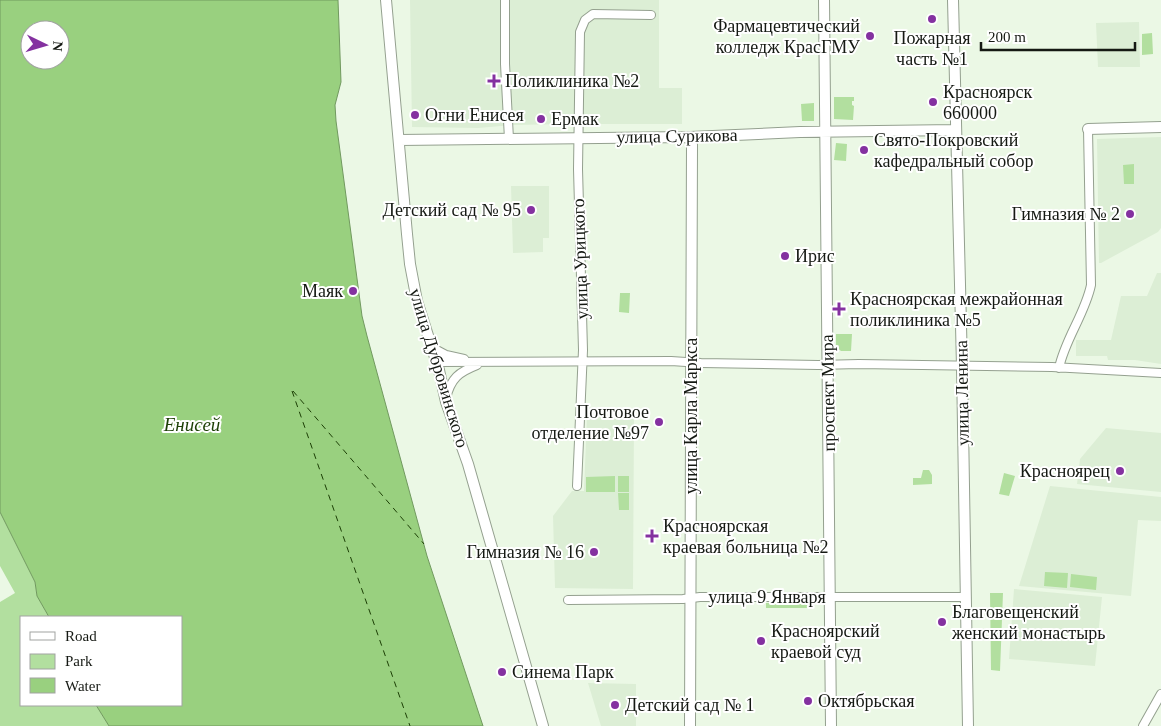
<svg xmlns="http://www.w3.org/2000/svg" width="1161" height="726" font-family="'Times New Roman',serif">
	<rect width="100%" height="100%" fill="#ebf8e5"/>
	<path fill="#dceed5" d="M410,0h249v88h23v36h-113l-56,1 -35,3 -66,-1z
		M1139,22l1,45h-42l-2,-44z
		M1161,137v91l-3,4 -57,31h-2l-2,-124z
		M511,186h38v52h-6v14l-30,1z
		M1157,273h4v91l-26,-4h-27l-1,-4h-31v-16h35l10,-44h26z
		M587,416l47,2 -1,171 -78,-1 -2,-72 19,-25h12z
		M1106,428l55,5v59l-84,-8 3,-25z
		M1050,486l111,11v24l-23,-1 -7,76 -112,-10z
		M1014,589l88,8 -7,69 -86,-7z
		M588,683l48,1v42h-35z"/>
	<path fill="#b2df9f" d="M1152,33l1,21 -11,1v-21z
		M834,97h20v4h-2v4l2,1 -1,14 -19,-1z
		M814,103v18h-12l-1,-17z
		M836,143l11,1 -1,17 -12,-1z
		M1134,164v20h-10l-1,-19z
		M620,293h10l-1,20 -10,-1z
		M836,334h16l-1,17h-10l-5,-4z
		M923,470h6l3,5v9l-19,1v-7h8z
		M1004,473l11,3 -6,20 -10,-2z
		M615,476v16h-29v-15z
		M618,476h11v16h-11z
		M618,493h11v17h-10z
		M0,512l35,70 2,14 12,21h-28v88h75l13,21h-109v-124l15,-9 -15,-27z
		M1045,572l23,1 -1,15 -23,-2z
		M1071,574l26,3 -1,13 -26,-3z
		M990,593h13l-3,78 -9,-1z
		M813,602v6h-47v-5h2z"/>
	<path fill="#99d07f" stroke="#71995f" fill-rule="evenodd" d="M0,0h338l3,82 -6,23 1,16 26,195 5,20 60,220 56,170h-374l-13,-21h85v-88h-132l-12,-21 -2,-14 -35,-70zM30,30h30v30h-30z"/>
	<g fill="none" stroke-linecap="round" stroke-linejoin="round">
		<path stroke="#1c3f05" stroke-width="1" stroke-dasharray="6 5" stroke-linecap="butt" d="M292,391l118,335
			M293,391l131,153"/>
		<defs>
			<path id="minor" d="M505,0v64l4,75
				M431,347l15,8 18,4
				M436,362l235,-1 30,2 117,2 41,-1 193,3 109,6
				M1059,368c6,-29 26,-54 32,-83l-3,-156
				M446,398c5,-20 13,-26 31,-33
				M577,486l6,-136 -5,-181 2,-137 5,-12 8,-6 58,1
				M568,600l115,-1 17,-2h265
				M1143,726l18,-32"/>
			<path id="major" d="M386,0l21,234 3,30 7,37 22,69 7,32 22,62 75,262
				M824,0l7,726
				M953,0l9,366 6,360
				M1088,129l73,-2
				M690,137l2,8 -2,581
				M399,140l291,-3 110,-5 156,-2"/>
		</defs>
		<use href="#minor" stroke="#94a08f" stroke-width="10"/>
		<use href="#major" stroke="#94a08f" stroke-width="12"/>
		<use href="#minor" stroke="#fff" stroke-width="8"/>
		<use href="#major" stroke="#fff" stroke-width="10"/>
	</g>
	<g fill="#8431a0" stroke="#fff" stroke-width="2">
		<circle cx="932" cy="19" r="5"/>
		<circle cx="870" cy="36" r="5"/>
		<path d="M491.5 73.5h5v5h5v5h-5v5h-5v-5h-5v-5h5z"/>
		<circle cx="933" cy="102" r="5"/>
		<circle cx="415" cy="115" r="5"/>
		<circle cx="541" cy="119" r="5"/>
		<circle cx="864" cy="150" r="5"/>
		<circle cx="531" cy="210" r="5"/>
		<circle cx="1130" cy="214" r="5"/>
		<circle cx="785" cy="256" r="5"/>
		<circle cx="353" cy="291" r="5"/>
		<path d="M836.5 301.5h5v5h5v5h-5v5h-5v-5h-5v-5h5z"/>
		<circle cx="659" cy="422" r="5"/>
		<circle cx="1120" cy="471" r="5"/>
		<path d="M649.5 528.5h5v5h5v5h-5v5h-5v-5h-5v-5h5z"/>
		<circle cx="594" cy="552" r="5"/>
		<circle cx="942" cy="622" r="5"/>
		<circle cx="761" cy="641" r="5"/>
		<circle cx="502" cy="672" r="5"/>
		<circle cx="808" cy="701" r="5"/>
		<circle cx="615" cy="705" r="5"/>
	</g>
	<g text-anchor="middle" dominant-baseline="central" stroke-width="4" stroke-linejoin="round" paint-order="stroke">
		<g font-size="18" fill="#151913" stroke="#fff" text-anchor="start">
			<text x="860" y="26" text-anchor="end">Фармацевтический<tspan x="860" dy="21">колледж КрасГМУ</tspan></text>
			<text x="932" y="38" text-anchor="middle">Пожарная<tspan x="932" dy="21">часть №1</tspan></text>
			<text x="505" y="81">Поликлиника №2</text>
			<text x="943" y="92">Красноярск<tspan x="943" dy="21">660000</tspan></text>
			<text x="425" y="115">Огни Енисея</text>
			<text x="551" y="119">Ермак</text>
			<text x="874" y="140">Свято-Покровский<tspan x="874" dy="21">кафедральный собор</tspan></text>
			<text x="521" y="210" text-anchor="end">Детский сад № 95</text>
			<text x="1120" y="214" text-anchor="end">Гимназия № 2</text>
			<text x="795" y="256">Ирис</text>
			<text x="343" y="291" text-anchor="end">Маяк</text>
			<text x="850" y="299">Красноярская межрайонная<tspan x="850" dy="21">поликлиника №5</tspan></text>
			<text x="649" y="412" text-anchor="end">Почтовое<tspan x="649" dy="21">отделение №97</tspan></text>
			<text x="1110" y="471" text-anchor="end">Красноярец</text>
			<text x="663" y="526">Красноярская<tspan x="663" dy="21">краевая больница №2</tspan></text>
			<text x="584" y="552" text-anchor="end">Гимназия № 16</text>
			<text x="952" y="612">Благовещенский<tspan x="952" dy="21">женский монастырь</tspan></text>
			<text x="771" y="631">Красноярский<tspan x="771" dy="21">краевой суд</tspan></text>
			<text x="512" y="672">Синема Парк</text>
			<text x="818" y="701">Октябрьская</text>
			<text x="625" y="705">Детский сад № 1</text>
		</g>
		<g font-size="18" fill="#151913" stroke="#fff">
			<text transform="translate(677 136) rotate(-1)">улица Сурикова</text>
			<text transform="translate(580 259) rotate(-92)">улица Урицкого</text>
			<text transform="translate(439 368) rotate(73)">улица Дубровинского</text>
			<text transform="translate(828 393) rotate(-91)">проспект Мира</text>
			<text transform="translate(962 393) rotate(-91)">улица Ленина</text>
			<text transform="translate(691 416) rotate(-90)">улица Карла Маркса</text>
			<text x="767" y="597">улица 9 Января</text>
		</g>
		<g font-size="19" font-style="italic" fill="#1c3f05" stroke="#fff">
			<text x="192" y="424">Енисей</text>
		</g>
	</g>
	<rect x="20" y="616" width="162" height="90" fill="#ffffff" stroke="#a1a3a1"/>
	<rect x="30" y="632" width="25" height="8" fill="#ffffff" stroke="#a1a3a1"/>
	<text x="65" y="641" font-size="15" fill="#151913">Road</text>
	<rect x="30" y="654" width="25" height="15" fill="#b2df9f" stroke="#a1a3a1"/>
	<text x="65" y="666" font-size="15" fill="#151913">Park</text>
	<rect x="30" y="678" width="25" height="15" fill="#99d07f" stroke="#a1a3a1"/>
	<text x="65" y="691" font-size="15" fill="#151913">Water</text>
	<g transform="translate(45 45) rotate(95)"><circle r="24" fill="#ffffff" stroke="#a1a3a1"/>
	<path d="M0-4L9 19L0 12L-9 19Z" fill="#8431a0"/>
	<text y="-8" font-size="14" font-weight="bold" text-anchor="middle" fill="#151913">N</text>
	</g>
	<path d="M981 42v8h154v-8" fill="none" stroke="#151913" stroke-width="2.5"/>
	<text x="988" y="42" font-size="15" fill="#151913" stroke="#ffffff" stroke-width="4" paint-order="stroke">200 m</text>
</svg>
